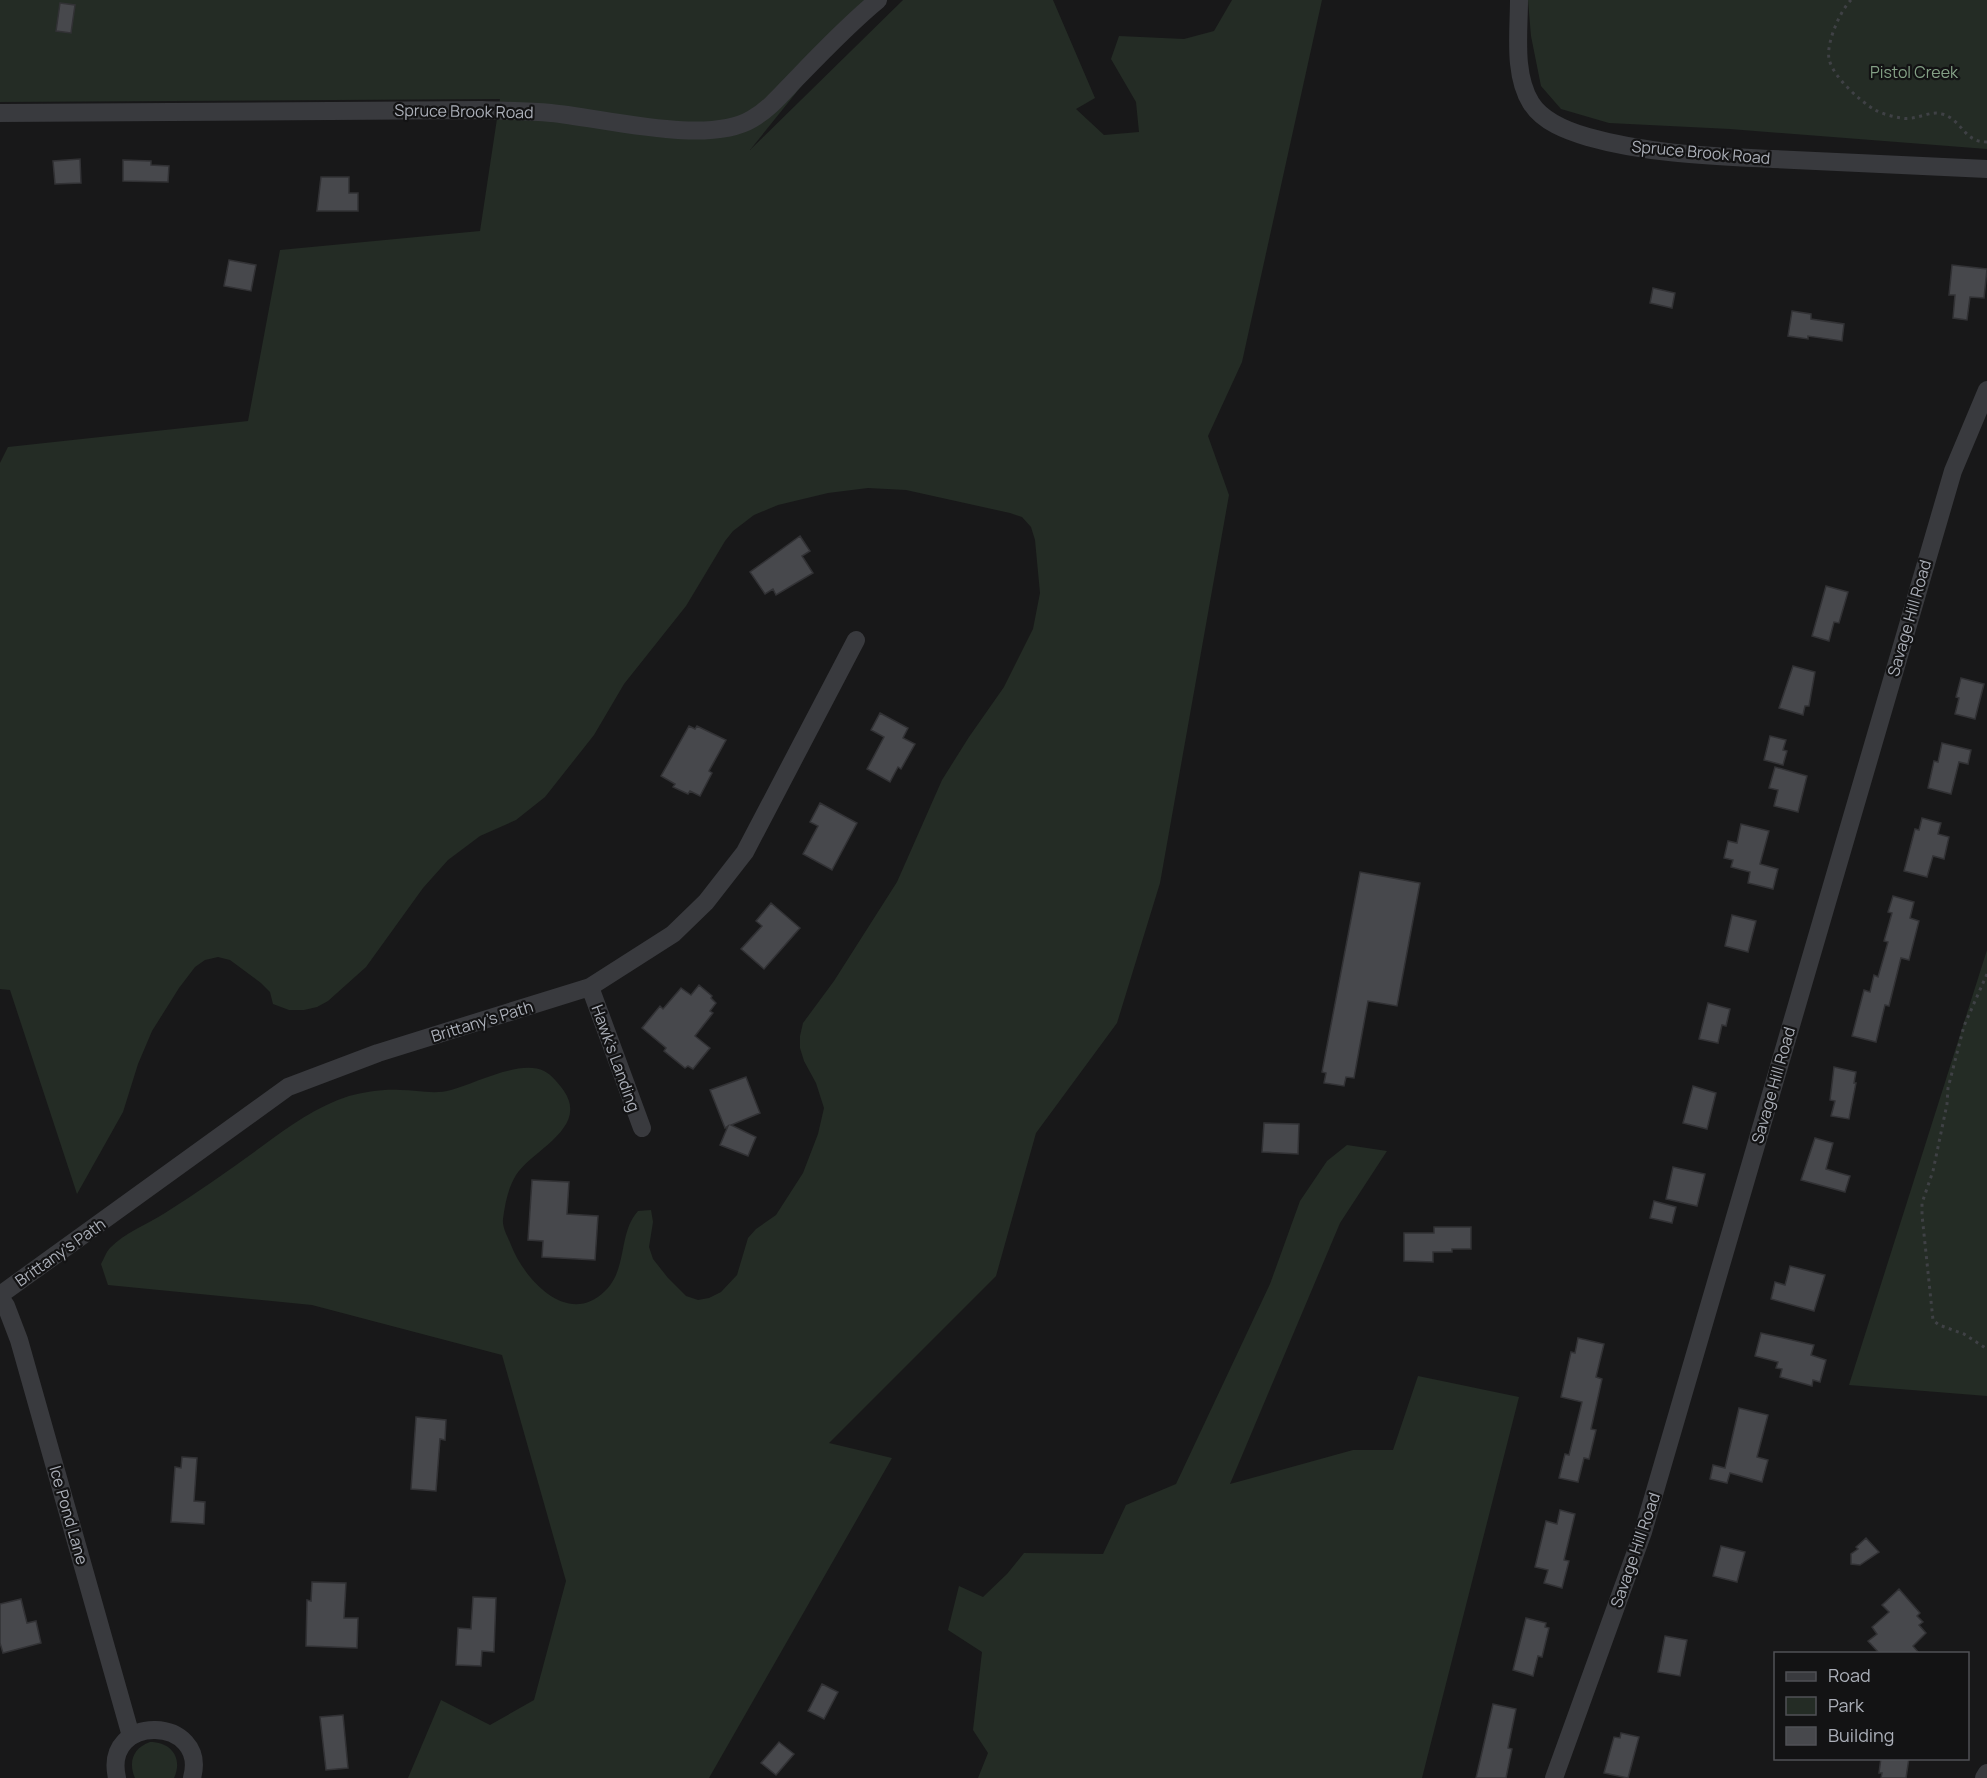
<svg xmlns="http://www.w3.org/2000/svg" width="1987" height="1778" font-family="Manrope,sans-serif">
	<rect width="100%" height="100%" fill="#181819"/>
	<path fill="#242c25" d="M0,0h871l-121,150 153,-150h150l42,98 -19,11 28,26 35,-3 -3,-30 -25,-43 8,-23 65,3 30,-8 18,-31h90l-80,362 -34,74 21,59 -69,388 -43,140 -81,110 -40,143 -167,167 63,15 -183,320h-301l33,-78 49,25 44,-25 32,-119 -64,-226 -190,-50 -204,-20 -7,-21c3,-5 5,-12 9,-16 14,-15 38,-24 55,-35 33,-21 65,-43 96,-66 27,-20 56,-41 88,-51 16,-4 34,-7 51,-6 16,0 35,5 51,0 23,-6 69,-31 93,-19 8,4 15,13 20,20 25,37 -32,59 -48,84 -8,13 -11,29 -13,44 -1,9 5,18 8,26 13,34 57,83 94,46 23,-22 13,-58 33,-80l13,-1 2,12 -4,25 4,12 15,19 18,18 12,4 11,-2 12,-6 16,-17 11,-37 8,-9 20,-14 27,-42 15,-39 6,-26 -8,-25 -12,-22 -4,-13v-12l3,-13 31,-42 63,-99 45,-102 27,-43 35,-50 29,-58 7,-36 -5,-53 -4,-13 -9,-10 -12,-4 -104,-23 -38,-2 -40,5 -50,12 -24,10 -21,16 -8,10 -39,65 -62,78 -30,51 -49,62 -29,23 -36,16 -32,24 -25,28 -57,79 -38,34 -11,6 -13,3h-15l-16,-6 -3,-12 -9,-9 -31,-23 -12,-3 -13,3 -10,7 -16,21 -27,43 -14,33 -15,48 -46,82 -67,-204 -10,-1v-526l8,-16 240,-26 32,-171 200,-19 20,-132 -500,3z
		M1528,0h459v149l-257,-20 -121,-6 -48,-14 -20,-23 -10,-50z
		M1987,950v446l-138,-11z
		M1347,1145l40,6 -47,72 -110,261 123,-34h40l25,-74 101,21 -97,381h-444l10,-25 -15,-23 9,-78 -34,-22 11,-44 24,11 24,-23 17,-21 79,1 23,-49 50,-21 94,-200 30,-83 27,-40z
		M150,1742c22,0 33,17 24,36h-39c-7,-16 -2,-30 15,-36z"/>
	<path fill="#47484c" stroke="#323235" stroke-width="1.5" d="M60,3l15,2 -4,28 -15,-2z
		M80,159l1,24 -26,1 -2,-23z
		M123,160l28,1v4l18,1 -1,16 -45,-1z
		M321,177h28v16h9v18h-41z
		M229,260l27,5 -5,26 -27,-5z
		M1952,265l35,4 -3,29 -14,-1 -3,23 -14,-2 2,-23h-6z
		M1653,288l22,5 -3,15 -22,-5z
		M1792,311l19,3v5l33,5 -2,17 -34,-5v3l-20,-3z
		M800,536l10,15 -8,5 11,17 -37,22 -3,-6 -8,5 -15,-22z
		M1826,586l22,6 -9,31 -5,-1 -5,19 -17,-5z
		M1793,666l22,6 -6,34h-4l-2,9 -24,-7z
		M1961,678l23,6 -9,35 -20,-5 4,-16 -3,-1z
		M880,713l28,15 -5,10 12,6 -14,25 -3,-2 -8,15 -23,-13 17,-32 -13,-7z
		M689,726l6,3 2,-3 29,14 -17,31 3,2 -12,23 -10,-5 -2,3 -15,-7 2,-3 -14,-8z
		M1770,736l16,4 -3,10 4,1 -4,14 -19,-5z
		M1942,743l29,7 -3,14 -9,-2 -8,32 -23,-6 6,-27 4,1z
		M1775,767l32,9 -9,36 -24,-6 4,-16 -9,-2z
		M820,803l37,20 -25,47 -29,-16 15,-28 -8,-4z
		M1922,818l19,5 -3,11 11,3 -5,22 -11,-3 -6,21 -23,-6 11,-42 4,1z
		M1741,824l28,7 -9,33 18,5 -5,20 -25,-6 2,-11 -19,-5 2,-7 -9,-2 4,-17 9,2z
		M1360,872l60,11 -23,123 -29,-5 -14,77 -8,-1 -2,9 -20,-3 2,-10 -4,-1z
		M1893,896l21,6 -4,16 9,3 -10,39 -8,-2 -12,48 -4,-1 -9,37 -24,-6 12,-46 6,2 4,-17 4,2 10,-35 -4,-1 8,-28 -4,-1z
		M771,903l29,25 -36,41 -23,-20 21,-23 -6,-5z
		M1732,915l24,6 -8,31 -23,-6z
		M699,985l13,11 -1,2 5,5 -6,8 3,2 -18,23 15,12 -17,21 -5,-3 -3,2 -21,-17 2,-3 -24,-20 18,-22 3,3 18,-21 10,7z
		M1708,1003l22,6 -4,17 -4,-1 -4,18 -19,-4z
		M1834,1067l22,5 -2,11h2l-7,36 -18,-3 4,-15 -5,-1z
		M746,1077l14,36 -29,12 25,12 -8,19 -28,-11 8,-19 -3,2 -15,-38z
		M1693,1086l23,7 -9,36 -24,-6z
		M1264,1123l35,1 -1,30 -36,-2z
		M1815,1138l18,5 -7,26 24,7 -5,16 -44,-12z
		M1673,1167l32,7 -8,32 -31,-7z
		M532,1180l37,2 -2,32 31,2 -3,44 -53,-3 1,-16 -15,-1z
		M1654,1201l22,6 -4,16 -22,-5z
		M1434,1227h37v22h-19v3h-19v10l-29,-1v-28h30z
		M1790,1266l35,9 -11,36 -43,-12 4,-17 10,3z
		M1761,1333l53,12 -3,10 15,5 -6,22 -7,-2 -1,6 -32,-9 2,-8 -6,-1 2,-6 -23,-6z
		M1578,1338l26,6 -8,33 6,2 -11,50 5,1 -7,29 -5,-1 -6,24 -19,-4 6,-24 4,1 13,-53 -21,-5 10,-45 4,1z
		M1739,1408l29,7 -11,42 11,3 -6,22 -32,-9 -3,10 -17,-4 3,-14 12,3z
		M416,1417l30,3 -1,20 -5,-1 -4,52 -25,-2z
		M182,1457l15,1 -3,43 11,1 -1,22 -33,-2 4,-55 6,1z
		M1560,1510l15,4 -11,46 5,1 -7,27 -18,-5 4,-13 -13,-3 11,-46 11,3z
		M1866,1538l13,14 -19,13 -9,-1v-10l7,-5 -2,-2z
		M1721,1546l24,6 -8,30 -24,-6z
		M312,1582l34,1 -2,35h14l-1,30 -51,-2 1,-46 4,1z
		M1899,1589l21,24 -3,3 6,6 -4,3 7,8 -13,13 6,7h-40l-11,-12 9,-7 -5,-7 17,-15 -7,-7z
		M473,1597l23,1 -2,54 -12,-1 -1,15 -25,-1 2,-37 13,1z
		M21,1599l6,24 9,-2 5,22 -38,10 -3,-10v-39z
		M1526,1618l20,5 -1,4 4,1 -7,29 -4,-1 -5,20 -20,-6z
		M1665,1636l22,4 -7,36 -22,-4z
		M822,1684l16,8 -14,27 -16,-8z
		M1493,1704l23,5 -8,39 4,1 -6,29h-30z
		M343,1715l5,53 -22,2 -6,-53z
		M1621,1733l18,4 -11,41 -24,-5 10,-36 6,1z
		M779,1742l15,12 -18,21 -15,-12z
		M1881,1758h28l-3,20h-25l1,-5h-3z"/>
	<g fill="none" stroke-linecap="round" stroke-linejoin="round">
		<path stroke="#3f4145" stroke-width="3" stroke-dasharray="3 4.5" stroke-linecap="butt" d="M1851,0c-11,11 -25,43 -22,59 4,18 31,42 46,51 8,4 18,7 27,8 13,3 28,-8 40,-4 21,6 21,28 45,28
			M1987,974l-23,52 -16,62 -1,16 -14,67 -11,32v12l11,105 6,5 25,9 23,15"/>
		<path stroke="#393a3e" stroke-width="18" d="M1519,0c0,32 -6,74 12,103 12,19 36,28 57,34 60,17 124,19 185,22 71,3 143,7 214,10
			M0,113l482,-3c23,1 46,1 69,3 53,5 156,33 201,6 19,-11 32,-28 47,-43 25,-26 51,-53 79,-76
			M590,987l52,141
			M0,1295l288,-208 90,-34 212,-66 83,-53 33,-32 39,-50 111,-212
			M0,1297l6,9 13,34 112,396
			M117,1778c-15,-66 92,-62 75,0
			M1554,1778l89,-246 310,-1061 34,-81
			M1984,1778l3,-5"/>
	</g>
	<g text-anchor="middle" dominant-baseline="central" stroke-width="4.5" stroke-linejoin="round" paint-order="stroke">
		<g font-size="16" fill="#84a186" stroke="#131314">
			<text x="1914" y="72">Pistol Creek</text>
		</g>
		<g font-size="16" fill="#abafb8" stroke="#131314">
			<text transform="translate(464 111) rotate(1)">Spruce Brook Road</text>
			<text transform="translate(1701 152) rotate(5)">Spruce Brook Road</text>
			<text transform="translate(1909 618) rotate(-74)">Savage Hill Road</text>
			<text transform="translate(482 1021) rotate(-17)">Brittany's Path</text>
			<text transform="translate(616 1058) rotate(70)">Hawk's Landing</text>
			<text transform="translate(1773 1085) rotate(-74)">Savage Hill Road</text>
			<text transform="translate(60 1252) rotate(-35)">Brittany's Path</text>
			<text transform="translate(69 1515) rotate(74)">Ice Pond Lane</text>
			<text transform="translate(1635 1550) rotate(-71)">Savage Hill Road</text>
		</g>
	</g>
	<rect x="1774" y="1652" width="195" height="108" fill="#131314" stroke="#505156" stroke-width="1.5"/>
	<rect x="1786" y="1672" width="30" height="9" fill="#393a3e" stroke="#505156" stroke-width="1.5"/>
	<text x="1828" y="1682" font-size="18" fill="#abafb8">Road</text>
	<rect x="1786" y="1697" width="30" height="18" fill="#242c25" stroke="#505156" stroke-width="1.5"/>
	<text x="1828" y="1712" font-size="18" fill="#abafb8">Park</text>
	<rect x="1786" y="1727" width="30" height="18" fill="#47484c" stroke="#505156" stroke-width="1.5"/>
	<text x="1828" y="1742" font-size="18" fill="#abafb8">Building</text>
</svg>
